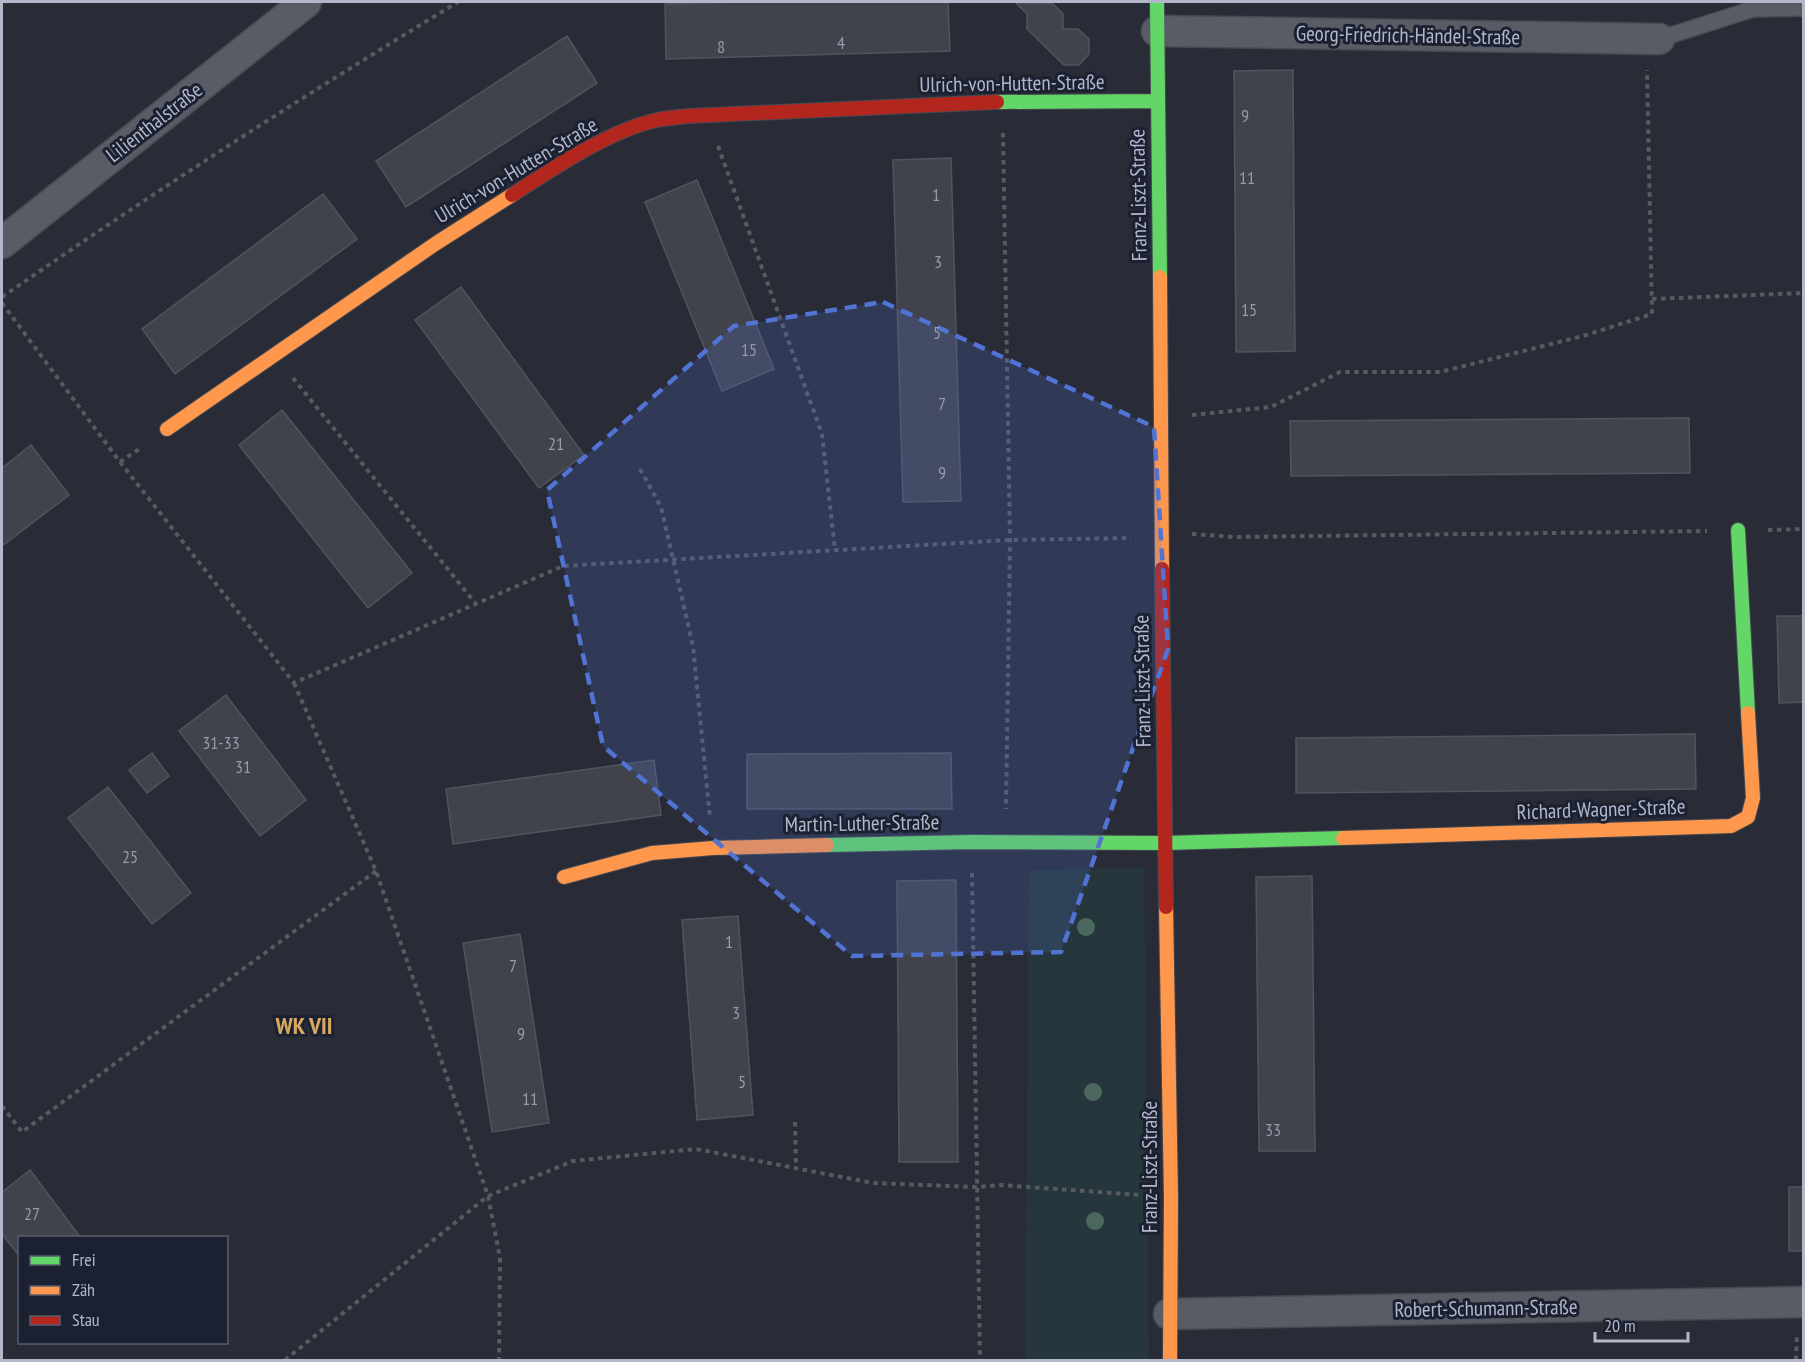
<svg xmlns="http://www.w3.org/2000/svg" width="1805" height="1362" font-family="'PT Sans Narrow',sans-serif">
	<rect width="100%" height="100%" fill="#292c37"/>
	<path fill="#26363d" d="M1144,868l5,492h-124l4,-490z"/>
	<path fill="#40424c" stroke="#51545f" stroke-width="1.5" d="M739,2h209l2,49 -284,8 -1,-55z
		M1016,3h36l11,11v15h15l11,10v15l-10,11h-15l-37,-36v-15z
		M567,36l30,47 -191,124 -30,-46z
		M1293,70l2,281 -59,1 -2,-281z
		M951,158l10,343 -58,1 -10,-342z
		M697,180l77,189 -52,22 -77,-189z
		M323,194l34,45 -182,135 -33,-45z
		M461,287l123,168 -45,33 -124,-168z
		M282,410l130,163 -44,35 -129,-163z
		M1689,418l1,55 -399,3 -1,-55z
		M31,445l38,50 -67,51v-78z
		M1777,616h27v86l-25,1z
		M226,695l80,105 -46,36 -81,-105z
		M1695,734l1,55 -400,4v-55z
		M152,753l17,23 -22,17 -18,-23z
		M951,753l1,56h-205v-55z
		M654,760l7,55 -208,29 -7,-55z
		M108,787l83,106 -39,31 -84,-106z
		M1312,876l3,275h-56l-3,-274z
		M956,880l2,282h-59l-2,-281z
		M738,916l15,199 -56,5 -15,-200z
		M520,934l29,189 -57,9 -29,-189z
		M30,1170l51,68h-61v19l-18,-23v-42z
		M1789,1187h15v64h-15z"/>
	<g fill="none" stroke-linecap="round" stroke-linejoin="round">
		<defs>
			<path id="lane" d="M1659,39l94,-30 51,-1"/>
			<path id="street" d="M1157,31l502,8
				M2,243l304,-241
				M1169,1314l635,-12"/>
			<path id="fast" d="M1157,2l3,275
				M997,102l161,-1
				M1738,530l10,183
				M827,845l144,-3 194,1 178,-5"/>
			<path id="slow" d="M1160,277l2,292
				M167,429l268,-185 77,-49
				M1343,838l388,-12 17,-9 5,-19 -5,-85
				M564,877l88,-24 61,-5 114,-3
				M1166,907l5,291 -1,162"/>
			<path id="jam" d="M512,195c40,-26 98,-65 145,-75 10,-2 21,-3 32,-4l308,-14
				M1162,569l4,338"/>
		</defs>
		<use href="#lane" stroke="#464951" stroke-width="18"/>
		<use href="#street" stroke="#464951" stroke-width="33"/>
		<use href="#fast" stroke="#464951" stroke-width="16"/>
		<use href="#slow" stroke="#464951" stroke-width="16"/>
		<use href="#jam" stroke="#464951" stroke-width="16"/>
		<path stroke="#565a63" stroke-width="4" stroke-dasharray="4.5 4.5" stroke-linecap="butt" d="M1003,133l7,407 -4,269
			M718,146l104,288 13,116
			M2,297c149,-103 301,-201 456,-295
			M1652,299l152,-6
			M2,303l118,159 174,221 269,-117 447,-26 121,-2
			M293,378l183,226
			M1192,415l79,-8 69,-35h100l143,-36 69,-22 -5,-244
			M120,462l22,-15
			M640,469l21,38 32,139 17,172
			M1768,530l36,-1
			M1192,534l43,3 472,-6
			M294,683l82,188 112,325 12,62 -1,102
			M972,873l8,487
			M2,1106l20,26 354,-261
			M795,1122l1,46
			M285,1360l203,-164 85,-35 123,-12 177,34 104,4 24,-2 139,10
			M1796,1360l1,-27"/>
		<use href="#lane" stroke="#595c65" stroke-width="15"/>
		<use href="#street" stroke="#595c65" stroke-width="30"/>
		<use href="#fast" stroke="#63d668" stroke-width="14"/>
		<use href="#slow" stroke="#ff974d" stroke-width="14"/>
		<use href="#jam" stroke="#b3261e" stroke-width="14"/>
	</g>
	<g fill="#4c685e">
		<circle cx="1086" cy="927" r="9"/>
		<circle cx="1093" cy="1092" r="9"/>
		<circle cx="1095" cy="1221" r="9"/>
	</g>
	<path fill="#5173d3" fill-opacity="0.2" stroke="#5173d3" stroke-width="4.5" stroke-dasharray="12 8" stroke-linejoin="round" d="M883,302l271,125 14,222 -107,303 -209,4 -249,-210 -56,-256 187,-164z"/>
	<g text-anchor="middle" dominant-baseline="central" stroke-width="6" stroke-linejoin="round" paint-order="stroke">
		<g font-size="18" fill="#969aaa">
			<text x="841" y="42">4</text>
			<text x="721" y="46">8</text>
			<text x="1245" y="115">9</text>
			<text x="1247" y="177">11</text>
			<text x="936" y="194">1</text>
			<text x="938" y="261">3</text>
			<text x="1249" y="309">15</text>
			<text x="937" y="332">5</text>
			<text x="749" y="349">15</text>
			<text x="942" y="403">7</text>
			<text x="556" y="443">21</text>
			<text x="942" y="472">9</text>
			<text x="221" y="742">31-33</text>
			<text x="243" y="766">31</text>
			<text x="130" y="856">25</text>
			<text x="729" y="941">1</text>
			<text x="513" y="965">7</text>
			<text x="736" y="1012">3</text>
			<text x="521" y="1033">9</text>
			<text x="742" y="1081">5</text>
			<text x="530" y="1098">11</text>
			<text x="1273" y="1129">33</text>
			<text x="32" y="1213">27</text>
		</g>
		<g font-size="21" fill="#b2b7c9" stroke="#1c2132">
			<text transform="translate(1408 35) rotate(1)">Georg-Friedrich-Händel-Straße</text>
			<text transform="translate(1012 83) rotate(-1)">Ulrich-von-Hutten-Straße</text>
			<text transform="translate(154 122) rotate(-38)">Lilienthalstraße</text>
			<text transform="translate(516 170) rotate(-31)">Ulrich-von-Hutten-Straße</text>
			<text transform="translate(1138 195) rotate(-91)">Franz-Liszt-Straße</text>
			<text transform="translate(1142 681) rotate(-91)">Franz-Liszt-Straße</text>
			<text transform="translate(1601 809) rotate(-2)">Richard-Wagner-Straße</text>
			<text transform="translate(862 823) rotate(-1)">Martin-Luther-Straße</text>
			<text transform="translate(1149 1167) rotate(-90)">Franz-Liszt-Straße</text>
			<text transform="translate(1486 1308) rotate(-1)">Robert-Schumann-Straße</text>
		</g>
		<g font-size="24" font-weight="bold" fill="#d7a85f" stroke="#1c2132">
			<text x="304" y="1025">WK VII</text>
		</g>
	</g>
	<rect width="1805" height="1362" fill="none" stroke="#b2b7c9" stroke-width="6"/>
	<rect x="18" y="1236" width="210" height="108" fill="#1c2132" stroke="#585d6e" stroke-width="1.5"/>
	<rect x="30" y="1256" width="30" height="9" fill="#63d668" stroke="#585d6e" stroke-width="1.5"/>
	<text x="72" y="1266" font-size="18" fill="#b2b7c9">Frei</text>
	<rect x="30" y="1286" width="30" height="9" fill="#ff974d" stroke="#585d6e" stroke-width="1.5"/>
	<text x="72" y="1296" font-size="18" fill="#b2b7c9">Zäh</text>
	<rect x="30" y="1316" width="30" height="9" fill="#b3261e" stroke="#585d6e" stroke-width="1.5"/>
	<text x="72" y="1326" font-size="18" fill="#b2b7c9">Stau</text>
	<path d="M1595 1332v9h93v-9" fill="none" stroke="#b2b7c9" stroke-width="3"/>
	<text x="1604" y="1332" font-size="18" fill="#b2b7c9" stroke="#1c2132" stroke-width="4.5" paint-order="stroke">20 m</text>
</svg>
